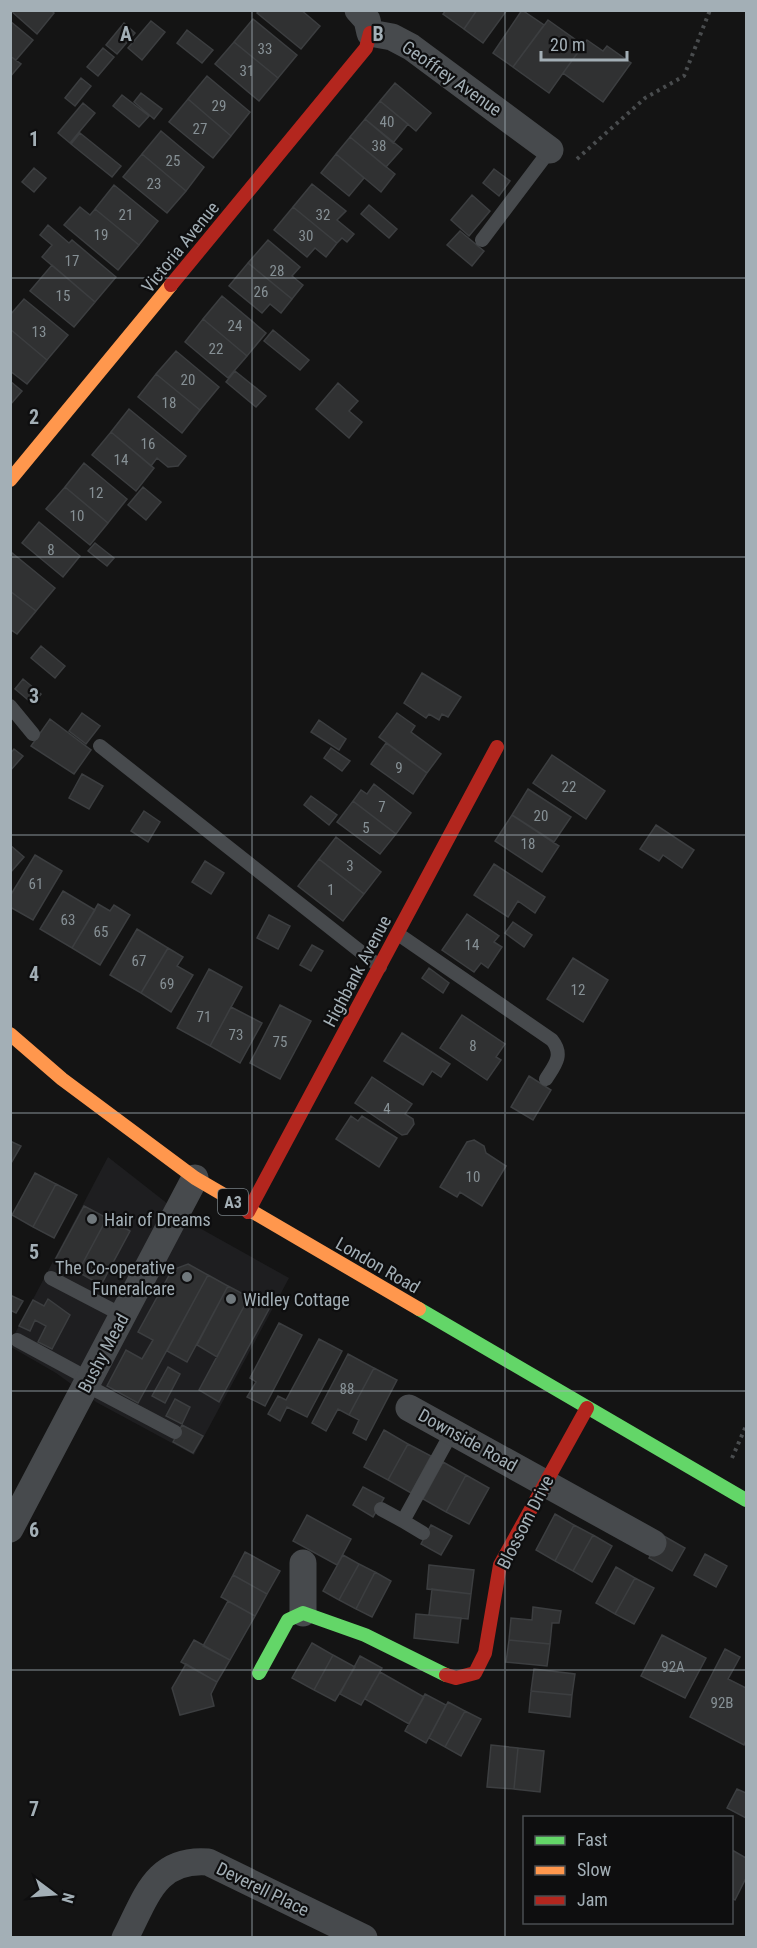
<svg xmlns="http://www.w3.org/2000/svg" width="757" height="1948" font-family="'Roboto Condensed',sans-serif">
	<rect width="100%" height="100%" fill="#141414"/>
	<path fill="#1e1e20" d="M108,1157l88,69 93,52 -95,177 -98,-53 -40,-29 -45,-26v-6z"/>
	<path fill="#303132" stroke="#3c3e40" stroke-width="1.5" d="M10,10h41l3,3 -17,21z
		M260,10h41l19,16 -19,23 -44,-36z
		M446,10h31l-13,19 -21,-15z
		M477,10h30l-24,33 -19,-14z
		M522,10l22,15 -31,42 -20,-14z
		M253,19l44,36 -19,23 -44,-36z
		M548,20l35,25 -34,48 -36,-26z
		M10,21l23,19 -17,20 -6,-4z
		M151,21l14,11 -23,28 -14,-12z
		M124,23l11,10 -18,21 -11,-9z
		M187,30l26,20 -11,13 -25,-20z
		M587,40l16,11 4,-5 24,17 -28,39 -40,-29z
		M234,42l44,36 -19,23 -44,-37z
		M103,48l11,9 -16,19 -11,-9z
		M10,56l11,8 -11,13z
		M207,76l43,36 -19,24 -43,-37z
		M81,78l10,8 -16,20 -10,-8z
		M395,83l36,30 -15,18 -36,-30z
		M141,93l21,16 -8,10 -20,-17z
		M122,95l27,21 -10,11 -26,-21z
		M188,99l43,37 -18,22 -44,-36z
		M380,101l28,23 -15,19 -28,-24z
		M83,103l12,10 -25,30 -12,-10z
		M365,119l37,30 -16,18 -36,-30z
		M161,131l43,36 -18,24 -44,-37z
		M80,133l41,33 -9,11 -41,-33z
		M350,137l45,37 -14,18 -45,-38z
		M142,154l44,37 -19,22 -44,-36z
		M336,154l28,24 -15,18 -28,-23z
		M34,168l12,10 -12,14 -12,-10z
		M494,169l16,12 -11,15 -16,-13z
		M312,184l34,27 -9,9 17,14 -7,8 -5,-4 -5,5 -44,-36z
		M114,185l44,36 -19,24 -44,-36z
		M472,195l18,16 -21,25 -18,-16z
		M369,205l28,24 -8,9 -28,-24z
		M80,207l10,8 5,-6 44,36 -21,25 -54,-45z
		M293,207l44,36 -11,14 -11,-9 -8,9 -33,-27z
		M48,225l21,18 3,-3 44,37 -21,25 -53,-45 10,-12 -12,-10z
		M460,231l24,20 -12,15 -25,-21z
		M268,240l32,27 -8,9 11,9 -11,14 -44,-36z
		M248,263l44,36 -11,14 -11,-9 -8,9 -33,-27z
		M52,265l43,37 -21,25 -44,-36z
		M222,296l44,37 -19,23 -44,-37z
		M24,299l44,36 -21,25 -37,-31v-14z
		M203,319l44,37 -19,22 -43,-36z
		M10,329l37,31 -20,24 -17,-13z
		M273,330l36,30 -9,10 -36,-29z
		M176,351l43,36 -19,23 -44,-36z
		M235,371l31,25 -10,11 -30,-25z
		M156,374l44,36 -18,23 -44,-36z
		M10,381l12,10 -12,14z
		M338,383l20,18 -9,10 13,11 -13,16 -33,-29z
		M129,409l57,47 -8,10 -10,1 -11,-9 -6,8 -40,-34z
		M111,432l43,36 -18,23 -44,-36z
		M84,463l43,36 -19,24 -43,-36z
		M65,487l43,36 -18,22 -44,-36z
		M143,487l18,15 -15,18 -18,-15z
		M39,522l41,34 -17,21 -41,-34z
		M95,543l19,15 -7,8 -19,-15z
		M11,552l44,36 -19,23 -26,-20z
		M10,591l26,20 -19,23 -7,-5z
		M41,646l24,20 -10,12 -24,-20z
		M422,673l39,24 -13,20 -6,-3 -3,6 -10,-6 -3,4 -22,-15z
		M23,679l18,15 -8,10 -18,-15z
		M82,713l18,13 -14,18 -17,-13z
		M397,713l18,13 -4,6 30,22 -14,19 -48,-36z
		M50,719l41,31 -17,24 -43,-28z
		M319,720l27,19 -7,11 -28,-18z
		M386,743l41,30 -14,21 -42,-30z
		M331,748l19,13 -8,10 -18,-13z
		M14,749l9,7 -13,15v-17z
		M552,755l53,36 -19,28 -53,-36z
		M82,774l21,12 -14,23 -20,-11z
		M374,784l37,29 -15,21 -43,-33 8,-11 6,4z
		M528,789l43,28 -17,25 -42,-27z
		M311,796l26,19 -8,10 -25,-20z
		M353,801l43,33 -16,20 -43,-32z
		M144,811l16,11 -12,20 -17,-11z
		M512,815l47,31 -17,26 -47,-31z
		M656,825l38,25 -12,18 -19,-13 -4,6 -19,-12z
		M336,837l45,35 -17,22 -45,-35z
		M10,845l14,12 -14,16z
		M35,855l27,16 -29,49 -23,-13v-11z
		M319,859l45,35 -21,27 -45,-35z
		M205,861l19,12 -13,21 -19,-12z
		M494,864l51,33 -10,16 -17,-12 -10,16 -34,-22z
		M63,891l32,19 -23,38 -32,-19z
		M98,904l12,7 4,-6 16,10 -30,50 -28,-17z
		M467,914l32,22 -5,6 8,5 -14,21 -7,-5 -7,9 -32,-22z
		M269,915l21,11 -12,23 -21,-11z
		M513,922l19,13 -8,12 -19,-14z
		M137,929l31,19 -27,45 -31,-18z
		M312,945l11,6 -12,20 -11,-6z
		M168,948l15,9 -6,9 16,9 -22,37 -30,-19z
		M573,958l35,22 -25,42 -36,-23z
		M429,968l20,15 -6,10 -21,-15z
		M209,969l33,18 -32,59 -33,-18z
		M280,1005l31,16 -31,58 -30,-16z
		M231,1007l31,16 -22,40 -30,-17z
		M462,1015l43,29 -9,13 5,3 -14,20 -47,-32z
		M402,1033l48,31 -9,13 -9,-6 -9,14 -39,-24z
		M529,1076l22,14 -18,30 -22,-13z
		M372,1077l40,27 -7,10 8,5 1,5 -7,10 -5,1 -47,-32z
		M351,1116l7,5 4,-5 35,22 -18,29 -43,-28z
		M474,1140l10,6 2,7 20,13 -24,40 -22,-14 -3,5 -17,-10 27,-45z
		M10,1141l11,5 -11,19z
		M35,1173l21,11 -23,43 -21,-12z
		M56,1184l21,11 -23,43 -21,-11z
		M84,1206l23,12 -29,54 -23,-12z
		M107,1218l23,13 -29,54 -23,-13z
		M188,1264l20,11 -70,128 -31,-17 19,-36 16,9 11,-19 -15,-8 34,-62z
		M208,1275l20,11 -41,76 -20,-11z
		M228,1286l21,11 -32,60 -20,-12z
		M10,1295l13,6 -7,12 -6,-3z
		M249,1297l20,12 -50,93 -20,-12z
		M48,1299l22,16 -18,34 -14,-7 8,-16 -11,-6 -5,11 -11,-5 14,-26 11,6z
		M279,1323l23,12 -37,71 -18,-9 9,-15 -6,-4z
		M319,1339l23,12 -35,66 -20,-10 -7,14 -12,-7 10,-18 8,4z
		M348,1354l26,14 -25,47 -11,-6 -12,22 -14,-8z
		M168,1367l12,7 -15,29 -13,-7z
		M374,1368l23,12 -31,60 -13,-7 6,-13 -10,-5z
		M175,1399l15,8 -8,17 -16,-8z
		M182,1425l21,11 -10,17 -20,-11z
		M384,1430l24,14 -20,36 -24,-13z
		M408,1444l23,12 -20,37 -23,-13z
		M443,1462l23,13 -20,37 -23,-13z
		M466,1475l23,13 -20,36 -23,-12z
		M363,1487l21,11 -11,19 -20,-12z
		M555,1514l19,11 -19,36 -19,-11z
		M307,1515l44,24 -14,26 -44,-24z
		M431,1525l21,11 -11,19 -20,-11z
		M574,1525l19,10 -20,36 -18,-10z
		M593,1535l19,11 -20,36 -19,-11z
		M662,1535l23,13 -13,23 -23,-13z
		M245,1552l35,19 -13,23 -34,-19z
		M705,1554l22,12 -11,21 -22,-12z
		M343,1555l16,9 -20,36 -16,-9z
		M359,1564l16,8 -19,37 -17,-9z
		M429,1565l45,5 -3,24 -44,-5z
		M616,1567l19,11 -20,36 -19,-11z
		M375,1572l16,9 -19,36 -16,-8z
		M233,1575l34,19 -12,22 -34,-19z
		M635,1578l19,10 -20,36 -19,-10z
		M432,1589l39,5 -3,25 -39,-4z
		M228,1601l27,15 -25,44 -27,-14z
		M533,1607l28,4 -2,12h-7l-2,21 -41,-4 2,-22 21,2z
		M416,1614l45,4 -3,25 -44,-5z
		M662,1635l44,23 -21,40 -44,-22z
		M194,1640l36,20 -13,22 -36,-20z
		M509,1640l41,4 -3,22 -41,-4z
		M312,1643l21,12 -19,35 -22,-12z
		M725,1649l15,8 -12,22 18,9v52l-2,5 -54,-28z
		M333,1655l22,12 -20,34 -21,-11z
		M360,1656l22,12 -21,37 -21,-11z
		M186,1664l31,18 -6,12 3,12 -34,9 -8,-27z
		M534,1669l41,5 -3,21 -41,-4z
		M380,1672l44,25 -15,27 -44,-25z
		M531,1691l41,4 -2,22 -41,-5z
		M425,1694l21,11 -20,38 -21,-12z
		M448,1702l17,9 -20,36 -16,-9z
		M465,1711l16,8 -20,37 -16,-9z
		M491,1745l27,3 -4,41 -27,-2z
		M518,1748l26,3 -4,41 -26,-3z
		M737,1789l9,4v25l-19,-10z
		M732,1850l14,8v20l-11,22 -3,-2z"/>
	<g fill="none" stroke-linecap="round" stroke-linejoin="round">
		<path stroke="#494c4e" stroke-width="4" stroke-dasharray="3 4.5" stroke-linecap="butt" d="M577,159l68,-61 39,-22 26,-66
			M732,1458l14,-32"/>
		<path stroke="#474a4d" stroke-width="14" d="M482,240l68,-90
			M10,706l23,28
			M100,746l280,221
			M398,934l154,106c12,15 3,25 -6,39
			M51,1278l71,37
			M17,1340l72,39
			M86,1385l89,47
			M381,1509l22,12
			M423,1533l-20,-12 49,-89"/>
		<path stroke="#474a4d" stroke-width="27" d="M358,10l9,10 3,13 22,4 19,10 139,103
			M409,1408l244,135
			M10,1529l185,-351
			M303,1563v50
			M125,1938c21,-40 30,-80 83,-76l156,76"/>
		<path stroke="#63d668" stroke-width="14" d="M419,1309l327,191
			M259,1673l29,-53 15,-7 62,22 81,40"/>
		<path stroke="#ff974d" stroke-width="14" d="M10,480l161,-195
			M10,1034l52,45 133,99 224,131"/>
		<path stroke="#b3261e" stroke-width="14" d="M171,285l195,-237 4,-15
			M248,1212l249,-465
			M446,1675l10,3 19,-5 10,-20 15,-88 87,-157"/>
	</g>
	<path fill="none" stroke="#a3afb6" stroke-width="1.5" stroke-opacity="0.55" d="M252,10v1928M505,10v1928M10,278h736M10,557h736M10,835h736M10,1113h736M10,1391h736M10,1670h736"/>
	<g fill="#71797d" stroke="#0e0e0f" stroke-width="2">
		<circle cx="92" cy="1219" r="6"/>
		<circle cx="187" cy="1277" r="6"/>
		<circle cx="231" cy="1299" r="6"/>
	</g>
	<g text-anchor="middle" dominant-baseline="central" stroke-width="4.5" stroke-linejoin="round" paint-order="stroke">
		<g font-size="15" fill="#869095">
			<text x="265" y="49">33</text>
			<text x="247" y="71">31</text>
			<text x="219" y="106">29</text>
			<text x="387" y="122">40</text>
			<text x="200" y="129">27</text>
			<text x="379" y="146">38</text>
			<text x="173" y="161">25</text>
			<text x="154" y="184">23</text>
			<text x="126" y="215">21</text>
			<text x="323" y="215">32</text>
			<text x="101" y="235">19</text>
			<text x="306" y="236">30</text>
			<text x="72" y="261">17</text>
			<text x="277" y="271">28</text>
			<text x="261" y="292">26</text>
			<text x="63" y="296">15</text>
			<text x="235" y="326">24</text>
			<text x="39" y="332">13</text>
			<text x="216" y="349">22</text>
			<text x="188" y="380">20</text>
			<text x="169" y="403">18</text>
			<text x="148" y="444">16</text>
			<text x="121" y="460">14</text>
			<text x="96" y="493">12</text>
			<text x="77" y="516">10</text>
			<text x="51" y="550">8</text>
			<text x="399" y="768">9</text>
			<text x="569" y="787">22</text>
			<text x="382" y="807">7</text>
			<text x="541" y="816">20</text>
			<text x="366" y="828">5</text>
			<text x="528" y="844">18</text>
			<text x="350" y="866">3</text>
			<text x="36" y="884">61</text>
			<text x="331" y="890">1</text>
			<text x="68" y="920">63</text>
			<text x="101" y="932">65</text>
			<text x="472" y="945">14</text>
			<text x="139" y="961">67</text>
			<text x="167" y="984">69</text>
			<text x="578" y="990">12</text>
			<text x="204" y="1017">71</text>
			<text x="236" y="1035">73</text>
			<text x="280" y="1042">75</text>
			<text x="473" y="1046">8</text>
			<text x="387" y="1109">4</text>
			<text x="473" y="1177">10</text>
			<text x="347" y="1389">88</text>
			<text x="673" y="1667">92A</text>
			<text x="722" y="1703">92B</text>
		</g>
		<rect fill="#0e0e0f" stroke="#767f84" stroke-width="1.5" x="218" y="1189" width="30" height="26" rx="4.5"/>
		<g font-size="16" font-weight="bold" fill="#a3afb6">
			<text x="233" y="1202">A3</text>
		</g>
		<g font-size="18" fill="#a3afb6" stroke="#0e0e0f">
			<text transform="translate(452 78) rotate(35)">Geoffrey Avenue</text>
			<text transform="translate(180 247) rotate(-51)">Victoria Avenue</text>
			<text transform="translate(357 971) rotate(-62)">Highbank Avenue</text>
			<text transform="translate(378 1265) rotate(30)">London Road</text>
			<text transform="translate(103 1353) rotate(-62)">Bushy Mead</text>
			<text transform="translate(468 1440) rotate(29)">Downside Road</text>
			<text transform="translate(525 1522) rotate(-63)">Blossom Drive</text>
			<text transform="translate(263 1889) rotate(26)">Deverell Place</text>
		</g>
		<g font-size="18" fill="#a3afb6" stroke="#0e0e0f" text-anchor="start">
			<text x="104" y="1219">Hair of Dreams</text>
			<text x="175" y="1267" text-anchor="end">The Co-operative<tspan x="175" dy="21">Funeralcare</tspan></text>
			<text x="243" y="1299">Widley Cottage</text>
		</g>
	</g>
	<g font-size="20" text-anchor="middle" font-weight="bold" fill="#a3afb6" stroke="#0e0e0f" stroke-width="4.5" stroke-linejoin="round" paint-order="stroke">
		<text x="126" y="41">A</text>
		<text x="378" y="41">B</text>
		<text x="34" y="146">1</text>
		<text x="34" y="424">2</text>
		<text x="34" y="703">3</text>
		<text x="34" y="981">4</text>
		<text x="34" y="1259">5</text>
		<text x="34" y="1537">6</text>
		<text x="34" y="1816">7</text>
	</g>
	<rect width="757" height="1948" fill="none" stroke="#a3afb6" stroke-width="24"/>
	<rect x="523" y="1816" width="210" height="108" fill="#0e0e0f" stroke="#4a4e52" stroke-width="1.5"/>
	<rect x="535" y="1836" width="30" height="9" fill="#63d668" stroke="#4a4e52" stroke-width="1.5"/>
	<text x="577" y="1846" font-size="18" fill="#a3afb6">Fast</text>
	<rect x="535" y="1866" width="30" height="9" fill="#ff974d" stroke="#4a4e52" stroke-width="1.5"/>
	<text x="577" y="1876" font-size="18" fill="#a3afb6">Slow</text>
	<rect x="535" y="1896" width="30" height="9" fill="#b3261e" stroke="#4a4e52" stroke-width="1.5"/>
	<text x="577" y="1906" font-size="18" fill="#a3afb6">Jam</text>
	<g transform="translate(54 1894) rotate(106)" stroke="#0e0e0f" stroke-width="4.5" paint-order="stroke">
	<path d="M0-4.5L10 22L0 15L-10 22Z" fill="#a3afb6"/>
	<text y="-9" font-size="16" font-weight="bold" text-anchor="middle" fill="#a3afb6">N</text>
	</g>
	<path d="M541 51v9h86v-9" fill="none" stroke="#a3afb6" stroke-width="3"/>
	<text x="550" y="51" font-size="18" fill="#a3afb6" stroke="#0e0e0f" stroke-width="4.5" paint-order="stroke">20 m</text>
</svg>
